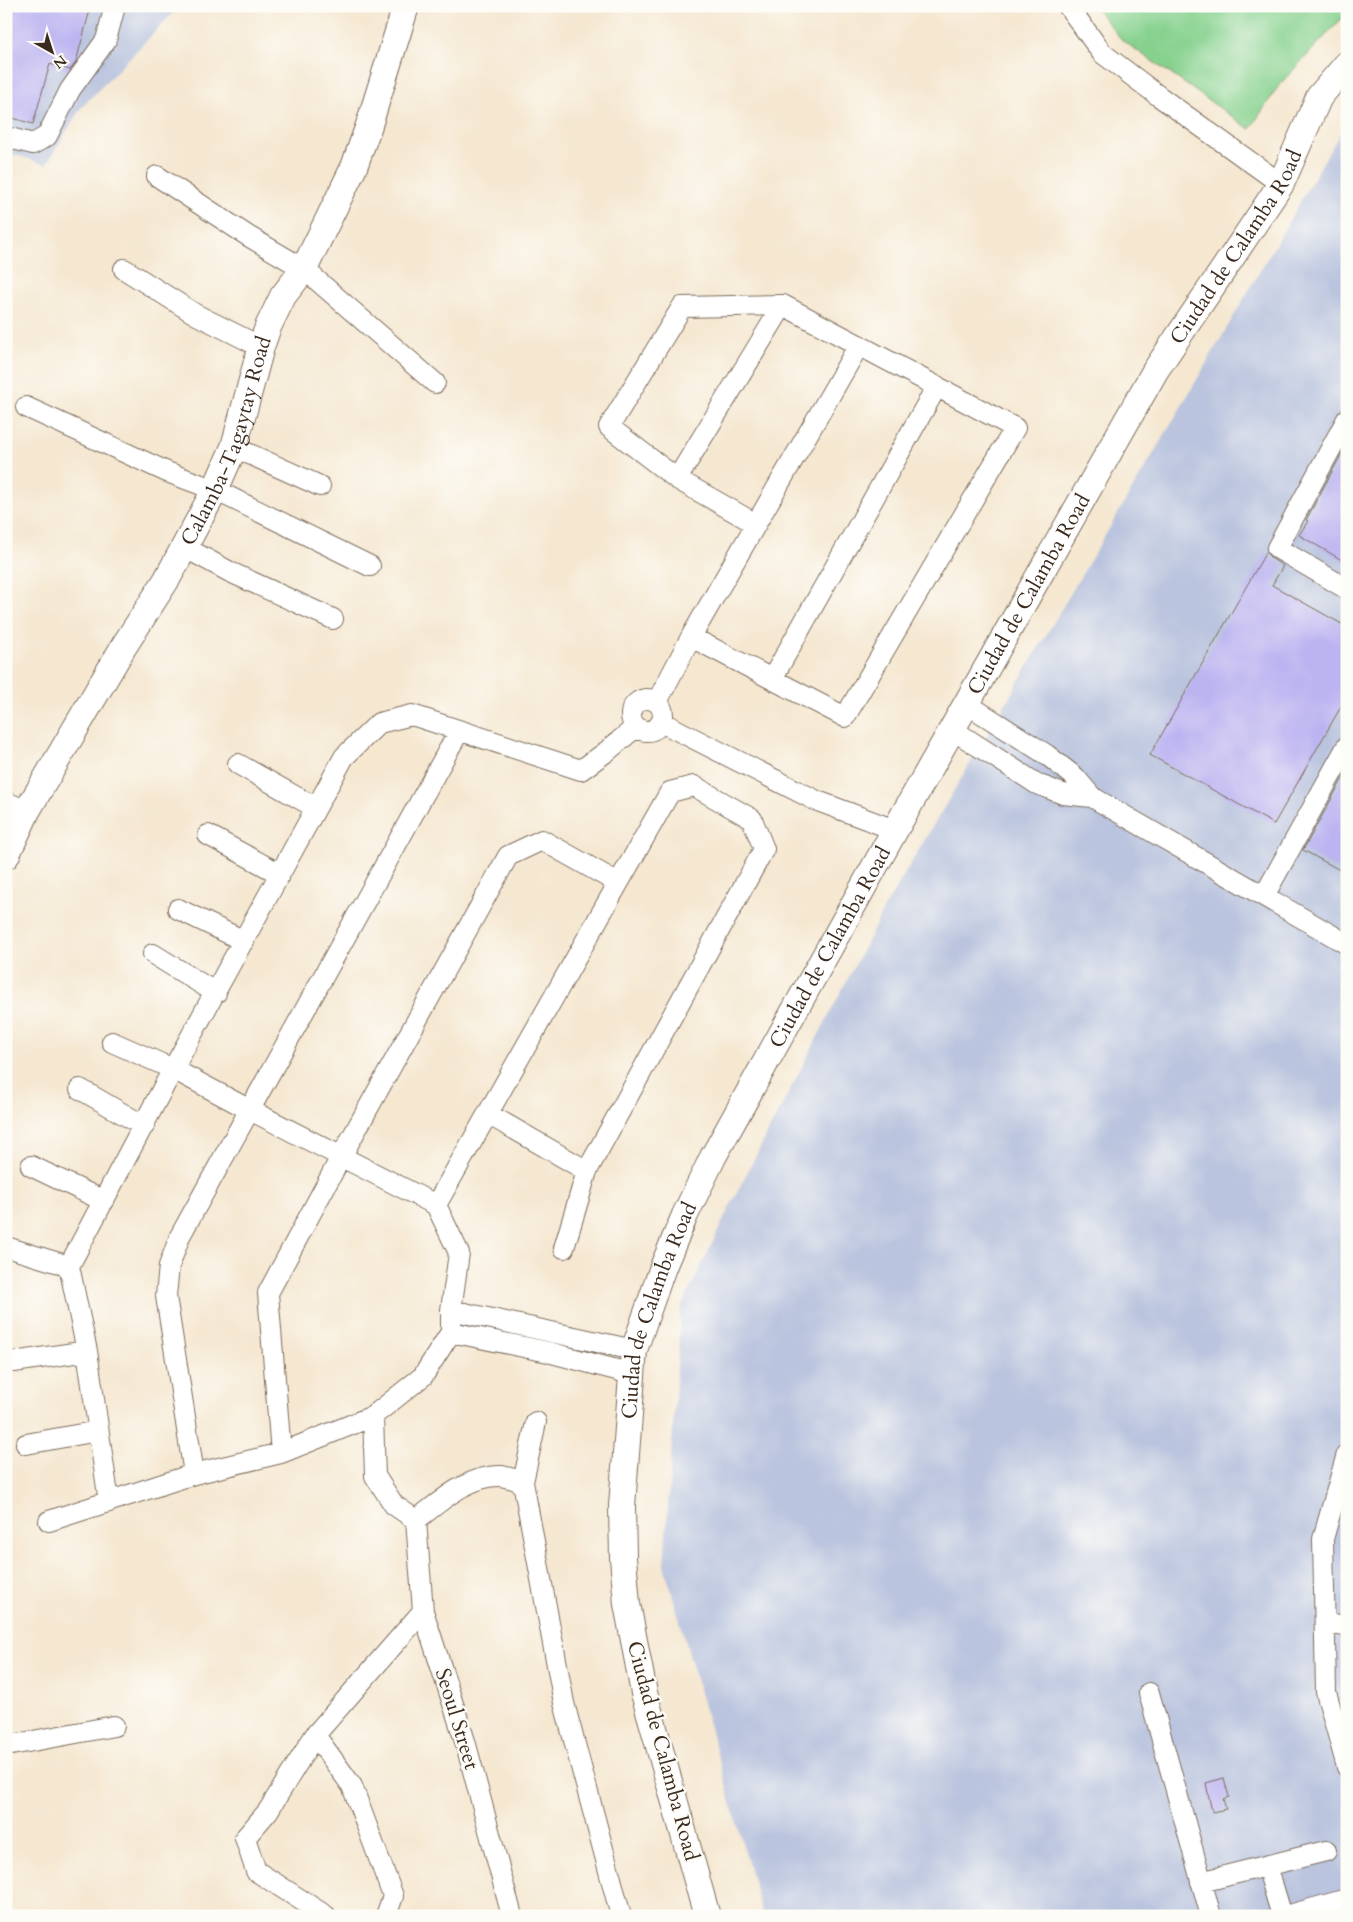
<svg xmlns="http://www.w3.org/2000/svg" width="1353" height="1922" font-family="Cardo,serif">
	<rect width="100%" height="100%" fill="#fdfcf7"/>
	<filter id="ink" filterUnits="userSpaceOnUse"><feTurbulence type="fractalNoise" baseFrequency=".02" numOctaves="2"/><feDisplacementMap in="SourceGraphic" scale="10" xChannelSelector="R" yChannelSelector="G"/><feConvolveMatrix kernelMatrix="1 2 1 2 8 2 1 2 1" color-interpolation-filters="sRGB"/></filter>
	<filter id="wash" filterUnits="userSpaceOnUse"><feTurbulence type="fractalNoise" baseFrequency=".0096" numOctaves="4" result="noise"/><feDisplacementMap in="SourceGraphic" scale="20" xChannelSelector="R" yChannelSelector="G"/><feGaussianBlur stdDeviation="1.12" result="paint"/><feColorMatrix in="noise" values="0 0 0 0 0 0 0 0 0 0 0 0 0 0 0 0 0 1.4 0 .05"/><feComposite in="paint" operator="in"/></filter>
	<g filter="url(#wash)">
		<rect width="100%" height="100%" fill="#f5e7d0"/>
		<path fill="#bac4de" d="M6,6h174l-100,103 -34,56 -32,-11 -8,13z
			M1347,121v1795h-584l-99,-351 17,-257 52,-108 152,-293 289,-488z"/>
		<path fill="#86d18e" stroke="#607e56" d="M1094,6h253v7l-67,71 -30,45 -128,-89z"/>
		<g id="blocks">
			<path fill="#bcb4f1" d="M6,6h85l-15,56 -6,8 -20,-6 -17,60 -27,-8z
				M1347,444v119l-48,-28 9,-14 -2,-1z
				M1266,552l5,6 12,8 -11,19 75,42v69l-73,128 -124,-69z
				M1347,771v103l-44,-24z
				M1224,1778l5,19 -6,2 3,10 -14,3 -6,-29z"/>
		</g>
	</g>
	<g filter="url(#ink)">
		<use href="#blocks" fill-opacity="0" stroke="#7c6c5c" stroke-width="1"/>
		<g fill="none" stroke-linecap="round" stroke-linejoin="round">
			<defs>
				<path id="minor" d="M1068,6l34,47 58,44 121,87
					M6,137l27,7 14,-8 23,-46 36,-50 9,-34
					M157,176l91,60 56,33 131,114
					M124,269l71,45 66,33
					M26,407l141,65 48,18 155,76
					M1347,419l-70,129 70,41
					M234,447l86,39
					M677,479l106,-174
					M184,547l46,25 103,47
					M691,637l154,80 170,-289 -232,-123 -101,2 -73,120 68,52 79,45
					M772,679l165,-293
					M631 715a16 16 0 1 1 32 0a16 16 0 1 1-32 0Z
					M657,702l34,-65 168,-292
					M967,704l80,51 28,22 17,20 255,147
					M661,722l154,78 80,30
					M953,730l84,54 26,10 29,3
					M238,764l78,44
					M6,802l21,9
					M208,835l72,39
					M1264,896l83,-150
					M178,909l66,32
					M153,954l63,39
					M112,1042l61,27 77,41 186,95
					M80,1089l64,37
					M488,1114l99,57
					M31,1166l73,35
					M6,1247l63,19
					M451,1310l183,40
					M451,1332l97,20 84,22
					M14,1362l73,-11
					M373,1416l2,60 19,29 22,15c24,-18 52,-45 85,-44 7,1 15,4 22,6
					M536,1422l-13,60 41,221 57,213
					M26,1444l72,-13
					M281,1453l-13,-160 73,-136 167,-301 34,-16 76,43
					M1347,1454l-24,85 3,153 21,75
					M194,1474l-28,-178 3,-30 11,-30 279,-505
					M109,1502l-22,-151 -18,-85 104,-197 171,-312 35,-34 33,-8 169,55 25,-18 30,-25
					M416,1520l7,91 42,130 47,175
					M49,1521l145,-47 87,-21 92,-37 50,-40 28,-44v-22l8,-57 -23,-48 234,-413 24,-6 58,33 12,30 -177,322 -23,77
					M1325,1626l22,-2
					M1149,1693l62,223
					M315,1735l37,51 41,110 -7,20
					M6,1746l108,-20
					M1267,1866l15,50
					M1201,1882l125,-31
					M326,1916l-70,-45 -11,-33 23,-27 47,-76 108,-124
					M1286,1916l61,-17"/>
				<g id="major">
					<path id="s1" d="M6,856l21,-45 97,-165 43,-67 48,-89 19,-43 27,-100 7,-20 15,-31 21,-27 50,-102 15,-42 37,-119"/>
					<path id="s2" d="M707,1916l-63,-223 -17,-89 -4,-46 -1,-52 12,-156 29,-83 22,-52 28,-58 182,-327 260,-459 126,-187 38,-87 28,-33"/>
				</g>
			</defs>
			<use href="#minor" stroke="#7c6c5c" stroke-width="22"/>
			<use href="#major" stroke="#7c6c5c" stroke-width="28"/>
			<use href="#minor" stroke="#fff" stroke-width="20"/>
			<use href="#major" stroke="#fff" stroke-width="26"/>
		</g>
	</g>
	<g text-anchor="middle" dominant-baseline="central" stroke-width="4.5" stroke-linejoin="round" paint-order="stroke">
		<g font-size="21" fill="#3b2a1e" stroke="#fdfcf7">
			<text stroke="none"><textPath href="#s2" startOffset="1836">Ciudad de Calamba Road</textPath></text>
			<text stroke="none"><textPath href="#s1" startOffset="472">Calamba-Tagaytay Road</textPath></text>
			<text stroke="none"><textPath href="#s2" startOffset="1431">Ciudad de Calamba Road</textPath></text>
			<text stroke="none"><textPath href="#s2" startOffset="1026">Ciudad de Calamba Road</textPath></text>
			<text stroke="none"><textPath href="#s2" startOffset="621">Ciudad de Calamba Road</textPath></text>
			<text transform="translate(457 1719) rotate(73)">Seoul Street</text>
			<text transform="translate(663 1751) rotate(75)">Ciudad de Calamba Road</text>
		</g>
	</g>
	<rect width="1353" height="1922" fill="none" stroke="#fdfcf7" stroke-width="25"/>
	<g transform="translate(52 52) rotate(141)" stroke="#fdfcf7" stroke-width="4" paint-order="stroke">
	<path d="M0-4L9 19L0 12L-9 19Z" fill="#3b2a1e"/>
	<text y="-8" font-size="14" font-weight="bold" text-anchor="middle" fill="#3b2a1e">N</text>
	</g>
</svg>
